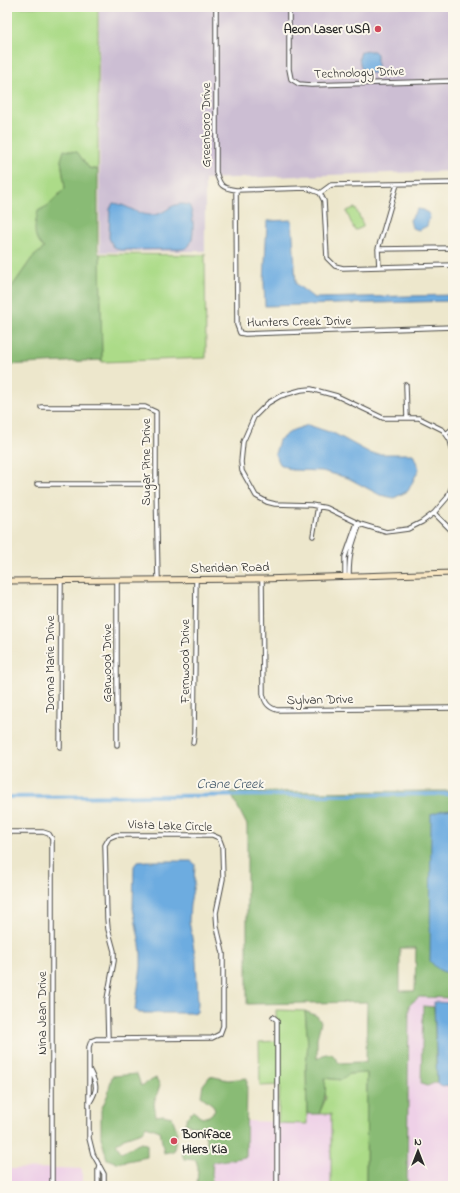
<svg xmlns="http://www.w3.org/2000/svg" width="460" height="1193" font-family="'Indie Flower',sans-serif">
	<rect width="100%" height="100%" fill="#fbf7ec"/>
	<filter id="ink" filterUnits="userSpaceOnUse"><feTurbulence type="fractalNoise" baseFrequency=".025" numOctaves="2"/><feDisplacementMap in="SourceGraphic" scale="8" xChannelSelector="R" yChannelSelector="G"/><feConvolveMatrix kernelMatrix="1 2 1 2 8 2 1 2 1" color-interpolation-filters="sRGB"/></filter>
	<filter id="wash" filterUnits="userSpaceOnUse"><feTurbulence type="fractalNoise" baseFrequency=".012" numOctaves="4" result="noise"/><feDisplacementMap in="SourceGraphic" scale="16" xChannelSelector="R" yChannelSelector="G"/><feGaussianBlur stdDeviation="0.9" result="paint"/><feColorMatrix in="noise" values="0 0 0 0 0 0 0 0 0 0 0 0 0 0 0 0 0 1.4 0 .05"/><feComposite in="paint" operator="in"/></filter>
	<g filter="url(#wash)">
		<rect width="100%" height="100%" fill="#ede7cc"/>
		<path fill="#eed0e7" d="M419,997l34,1v5l-19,-1v5l-10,-1 3,80 10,-4 5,4 11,1v99h-46l2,-181z
			M307,1114h24v72h-119l1,-24 33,-6 1,-35 60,2z
			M59,1168l23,1v17h-75v-17z"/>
		<path fill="#ccbed3" d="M99,7h354v164l-248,8v72l-105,1z"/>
		<path fill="#acdb88" stroke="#6c835a" d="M7,7h91v163l-9,-2 -12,-16 -16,8 4,28 -16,17 -11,6 6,37 -12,10 -25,36z
			M354,208l2,1 7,16v2l-7,3 -2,-1 -7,-16v-2z
			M205,253l1,105 -104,4 -2,-108 104,1z
			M276,1010l29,1 3,33 -2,21 1,59 -29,-1 2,-38 -20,1 -1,-44 18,-1z
			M367,1072l-1,114h-35v-72h-12l7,-16 -3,-20 18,2 8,-6z"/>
		<path fill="#89bb74" stroke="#5a7350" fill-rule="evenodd" d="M64,150l13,2 12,16 9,2v82l2,2 2,106 -95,5v-71l25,-36 12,-10c-13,-11 -9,-23 -6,-37l11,-6 16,-17 -4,-28z
			M453,791v18l-10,1 4,163 6,-1v26l-34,-1 -10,8 -2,181h-41l1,-113 -18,1 -8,6 -17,-2c4,13 0,23 -5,36h-12l-1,-49 2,-21 -3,-33 12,5 4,6 -4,16v21c5,-4 9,-6 15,-5l7,9 22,-1 5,1 1,-61 -120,2v-179l-17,-33zM400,948h16l-1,43h-15z
			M423,1006l11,1 3,75 -10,4 -6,-2z
			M137,1074l4,12 15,-8 4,7 -6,18 2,13 7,-1 9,2 5,14 -3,20 -10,2 -4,-22 -14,-5 -4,6 -18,6 -8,6 5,8 20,-9 6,1v13l-30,6 -10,-4 -6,-22v-27l7,-16 4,-18z
			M210,1076l18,4 19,-2 -1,79 -33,5 -2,24h-14l1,-19 -2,-7 -12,-1 -2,-6 4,-9 22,3 -5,-19 -18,-4 2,-7 6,-6 9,7 7,-2 6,-5 -2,-6 -12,-9 2,-11z"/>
		<path fill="#6dace0" stroke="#4c6c86" d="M369,51h5l3,3v17l-1,2h-5l-10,-5 -2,-10 2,-6z
			M113,203c13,1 23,11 36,12 19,1 20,-15 40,-10 5,8 6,33 0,41 0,0 -5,3 -6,3l-64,1 -6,-4 -4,-8 1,-29z
			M418,209l6,1 6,5 -3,11 -8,4 -7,-2 -2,-8 6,-9z
			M292,220l4,64 18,14 139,-3v6l-188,5 -1,-23 3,-62z
			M308,425l27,9 37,20h41l6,15 -11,22 -14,7 -14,-3 -32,-17 -26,-7 -30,-1 -12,-6 -5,-10 4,-14 14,-10z
			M453,809v163c-11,2 -16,-3 -23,-11l1,-147 12,-4z
			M147,861h44l4,3 -1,20 -4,20 -1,17 7,39 2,44 -1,8 -5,1h-53l-4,-4 6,-42v-13l-1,-10 -7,-36 1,-42 3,-4z
			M434,1002l19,1v84l-11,-1 -5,-4 -1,-31z"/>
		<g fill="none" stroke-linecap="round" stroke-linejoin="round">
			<path stroke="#6dace0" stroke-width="4" d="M7,797l446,-3"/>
		</g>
	</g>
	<g filter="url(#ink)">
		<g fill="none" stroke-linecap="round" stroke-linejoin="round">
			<defs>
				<path id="street" d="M216,7v165c4,14 6,16 20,18l71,-2 13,5 4,8 3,57 8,8 8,2 110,-3
					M289,7v62l2,10 8,5 12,1 142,-4
					M397,184l-19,65 75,-1
					M236,190l1,135 3,8 5,1 208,-7
					M320,193l11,-8 122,-2
					M378,249l1,18
					M406,385l1,33
					M41,407h104l11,5v72l2,96
					M446,434l7,-6
					M453,452l-3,-12 -7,-10 -24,-12h-36l-46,-22 -26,-7 -10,1 -21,6 -12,7 -14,14 -11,25 -2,20 1,9 9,16 5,9 11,6 8,2 36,1 16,3 33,16 26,8 22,-3 14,-7 12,-9 13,-15 6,-14
					M37,484h119
					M434,513l16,16 3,1
					M313,536l5,-30
					M349,575c0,-21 3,-31 11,-51
					M345,576v-19l12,-34
					M262,579l1,115c2,9 5,13 14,16l176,-2
					M117,580v165
					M193,743l1,-8 2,-156
					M60,747l1,-167
					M7,832h36l6,2 3,5v347
					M273,1017l4,3v166
					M90,1071c7,14 8,18 0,31
					M98,1186v-16l1,-5
					M104,1186v-12l-11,-20 -4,-16v-91l2,-6 5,-2h12l104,-1 8,-4 3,-8v-73l-6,-26 -1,-14 7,-34 -1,-33 -3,-8 -7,-3h-96l-7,3 -4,7 2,73 1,11 6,22v10l-7,38 1,40"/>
				<path id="secondary" d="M7,581l255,-2 191,-6"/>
			</defs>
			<use href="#street" stroke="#484743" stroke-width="5.5"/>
			<use href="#secondary" stroke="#484743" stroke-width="7"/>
			<use href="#street" stroke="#fff" stroke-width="3.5"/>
			<use href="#secondary" stroke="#f9e7c3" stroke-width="5"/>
		</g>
	</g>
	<g fill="#d1495b" stroke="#fbf7ec" stroke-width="1.5">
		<circle cx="378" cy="29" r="4"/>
		<circle cx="174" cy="1141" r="4"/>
	</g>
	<g text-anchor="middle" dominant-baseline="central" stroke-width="4" stroke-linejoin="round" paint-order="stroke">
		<g font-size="13" font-weight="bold" fill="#2b2b2b" stroke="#fbf7ec" text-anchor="end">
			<text x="370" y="29">Aeon Laser USA</text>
			<text x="182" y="1134" text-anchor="start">Boniface<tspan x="182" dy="15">Hiers Kia</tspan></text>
		</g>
		<g font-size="13" fill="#2b2b2b" stroke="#fbf7ec">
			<text transform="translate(359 73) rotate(-2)">Technology Drive</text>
			<text transform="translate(206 125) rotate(-90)">Greenboro Drive</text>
			<text transform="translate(299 322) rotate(-1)">Hunters Creek Drive</text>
			<text transform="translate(146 462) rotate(-90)">Sugar Pine Drive</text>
			<text transform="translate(230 568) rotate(-1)">Sheridan Road</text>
			<text transform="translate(185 661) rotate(-90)">Fernwood Drive</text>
			<text transform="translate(107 663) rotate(-90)">Garwood Drive</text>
			<text transform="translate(50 664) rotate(-90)">Donna Marie Drive</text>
			<text transform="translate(320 700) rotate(-1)">Sylvan Drive</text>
			<text transform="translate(170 826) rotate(2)">Vista Lake Circle</text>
			<text transform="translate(42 1013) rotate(-90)">Nina Jean Drive</text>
		</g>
		<g font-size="14" font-style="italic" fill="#42586a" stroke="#fbf7ec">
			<text x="230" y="784">Crane Creek</text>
		</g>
	</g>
	<rect width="460" height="1193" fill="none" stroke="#fbf7ec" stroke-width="24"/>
	<g transform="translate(418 1151)" stroke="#fbf7ec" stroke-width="3" paint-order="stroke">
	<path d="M0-3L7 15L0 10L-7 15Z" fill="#2b2b2b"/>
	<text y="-6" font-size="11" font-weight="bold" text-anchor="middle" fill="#2b2b2b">N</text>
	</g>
</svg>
